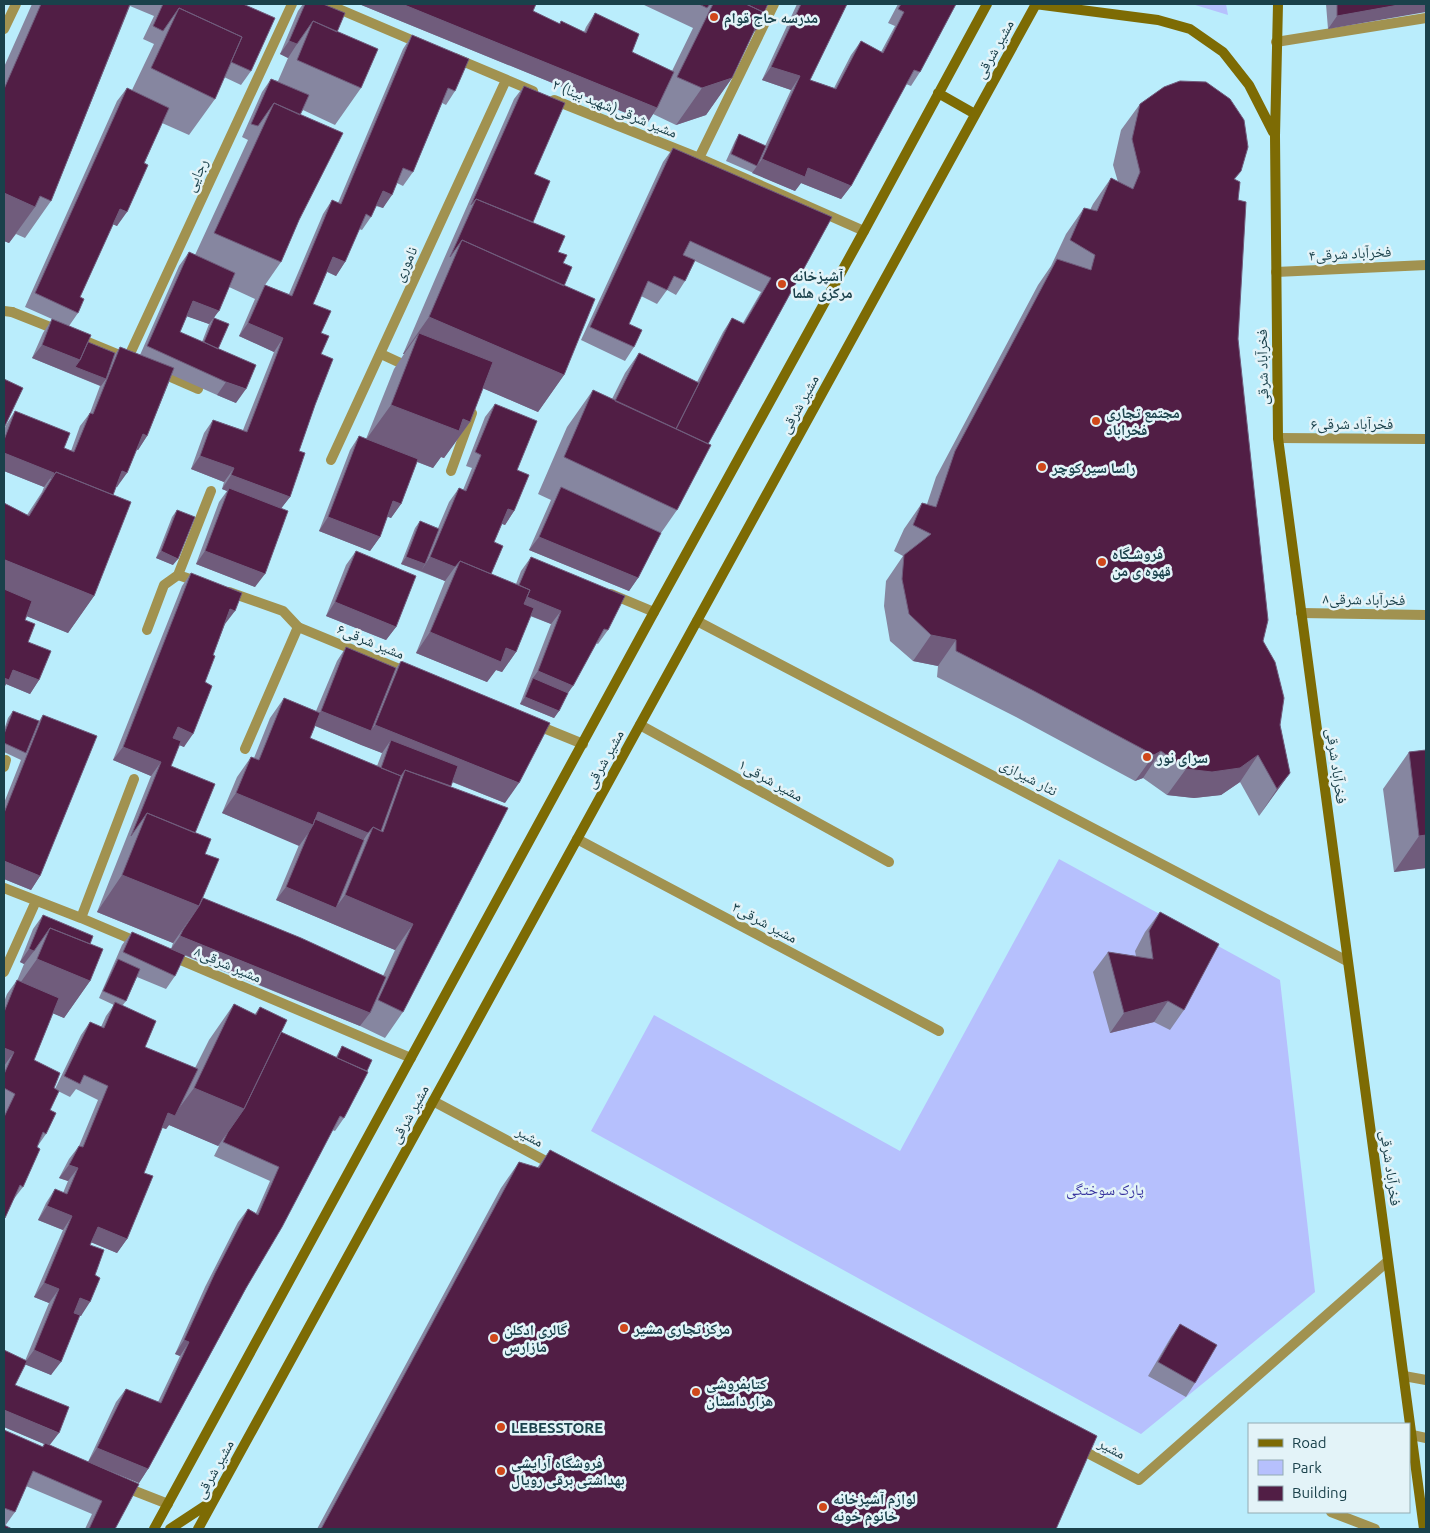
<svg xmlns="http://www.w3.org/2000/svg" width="1430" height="1533" font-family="Ubuntu,'Noto Naskh Arabic',sans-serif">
	<rect width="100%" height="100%" fill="#baedfc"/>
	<path fill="#b6c0fd" d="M1192,4h34l2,11z
		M1059,859l221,121 35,312 -174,142 -550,-303 63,-116 246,136z"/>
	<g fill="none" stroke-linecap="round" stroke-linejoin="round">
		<path stroke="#a19250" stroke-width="10" d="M1276,42l150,-24
			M12,312l48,19
			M76,337l51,21
			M159,372l39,17
			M199,582l-21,-7 33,-84
			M229,592l54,19 15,16
			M147,630l17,-45 14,-10"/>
		<path stroke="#a19250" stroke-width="10" d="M327,4l94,40
			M4,29l12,-25
			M455,58l78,33
			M554,100l145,58 165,73
			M699,158l75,-154
			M1276,272l150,-7
			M4,311l8,1
			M381,354l28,13
			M128,358l164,-354
			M1278,438l148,1
			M331,460l175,-380
			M451,471l21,-58
			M611,594l43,18
			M1301,613l125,2
			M534,724l49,20
			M640,725l249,137
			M245,749l53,-122 109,45
			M4,767l2,-7
			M577,839l362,192
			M4,888l77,30 59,25
			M81,918l53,-139
			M171,956l240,102
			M4,972l32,-71
			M433,1101l122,65
			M1404,1376l22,4
			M1412,1435l14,3
			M1078,1448l61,32 249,-219
			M122,1486l46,18
			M1331,1512l44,17"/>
		<path stroke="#a19250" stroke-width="10" d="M697,621l650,340"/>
		<path stroke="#7d6b04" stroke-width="10" d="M1035,4l123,16 32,9 33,23 26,33 24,47
			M1278,4l-3,132 3,302 146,1091
			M938,93l37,21
			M154,1529l500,-917 210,-381 123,-227
			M170,1529l41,-27
			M198,1529l838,-1525"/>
	</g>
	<path fill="#8686a0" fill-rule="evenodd" d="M32,4h211l8,67 -10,14 -17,-8 -9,22 -26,36 -27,-12 -45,103 -4,-2 -33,73 -2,16 -9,13 19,16 27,12 5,-7 20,8 39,-89 10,-14 6,3 53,-115 -6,-3 20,-45 9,-13 7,2 10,-23 -8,-4 18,-43 5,-7h20l14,28 24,56 -26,37 -32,-15 -3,5 -1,105 -18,42 -16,23 24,9 34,-80 9,-14 6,3 65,-154 9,-14 43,56 -9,14 -4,-2 -29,69 -10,14 -6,-3 -14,25 -7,-2 -5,11 -9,13 -3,-1 -14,33 -9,14 -9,-4 -14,32 8,29v21l-6,51 -16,46 -9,46 -9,11 -26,79 -59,-23 23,-62 8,-11 -5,-2 2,-7 -33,-13 13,-36 9,-13 30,10 31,-78 -35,-16 16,-37 -26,-12 -15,31 4,31 18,54 -19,-8 -45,-20 -25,61 -9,14 -2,-1 -19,38 -1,-1 -3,9 -19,101 -26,37 -41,-17 -2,4 3,22 11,38 -9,14 -24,-10 -2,4v-185l23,12 15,-23 2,-5 -40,-16v-41l2,-5 9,-14 49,37 7,3 9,-25 10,-13 10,-27 -68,-28 11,-25 9,-14 -27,-12 92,-206 10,-13 5,2 22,-46 -11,-5 11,-23 -24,-10 -79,195 -26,37 -9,-4 -7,9 -5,-2v-174zM187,316l22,8 -7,18 -22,-10z
		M359,4h177l-3,7 26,13 2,-3 23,11 2,-5 9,-14 37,39 40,19 21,-43 -51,-24h126l-12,26 -4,5 -20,43 -26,37 -30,10 -23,-11 -5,8z
		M797,4h50l-37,76 24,8 17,-33 10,-14 20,11 14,-26 -7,-3 10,-19h58l-36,68 -9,14 -5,-2 -55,102 -10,13 -40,-16 -6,8 -69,-30 9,-20 4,-7 26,12 26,-56 -29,-10z
		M1326,4h100l-98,25z
		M524,86l10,88 -1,48 25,30 5,11 1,23v89l-26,37 -55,-24 -13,34 -26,36 -3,-1 -8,11 -16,-6 -16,42 -10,14 -4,-2 -7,21 -10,14 -51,-20 31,-81 9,-14 7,3 28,-70 10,-15h-1l33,-77 78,-178z
		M1140,104l101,67 -6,8 3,21v139l25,302 27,132 -31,43 -19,-34 -19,13 -27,3 -27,-3 -24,-17 -8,3 -119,-64 -79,-40 1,-11 -25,-5 -23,-20 -6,-35 2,-25 17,-25 -9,-5 10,-22 18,-26 5,1 9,-27 102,-192 13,-19 15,-32 18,-26 6,2 3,-6 18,-26 7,4 -5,-17 8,-35z
		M673,148l159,69 -124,227 -31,66 -16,23 -23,45 -9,13 -100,-41 22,-50 -13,-6 29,-67 26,-37 19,9 13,-26 14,-20 58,29 26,-50 9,-14 11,5 18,-31 -66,-31 -10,20 -9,14 -9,-5 -10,14 -16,-8 -12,28 5,23 -9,14 -44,-21 82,-178z
		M495,404l22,66 -3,41 -9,14 -3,-1 -8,18 -3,32 25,10 5,-13 10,-14 77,73 -10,14 -2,-1 -28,50 -9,18 -5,7 -34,-14 31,-80 -21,-8 -14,36 -14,20 -6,-2 -9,12 -71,-29 29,-72 -44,-17 14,-36 5,-7 18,7 11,-26 10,-14 4,2 9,-22 -6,-2 19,-49z
		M177,510l-4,55 -17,-7 16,-41z
		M356,551l40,76 -10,13 -60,-24 20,-51z
		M191,573l34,51 -12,31 -8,27 -21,65 -5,-2 -8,21 24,67 10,21 -2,44 180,78 12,-26 -119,-50 23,-55 -77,-32 15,-36 14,-20 3,1 16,-40 14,-20 32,13 21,-50 9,-14 50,21 5,-7 104,142 -53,-21 -1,4 -48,226 -18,26 -25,-12 -184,-74 -1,24 -9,13 -29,-12 -11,24 -4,5 23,41 50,21 14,-28 25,-36 21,10 5,-7 21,25 55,25 6,-11 2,72 -9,13 -3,-1 -184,339 -9,14 -46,-19 22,65h-30l7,-15 -66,-28 -11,26 -10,14 -1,-1v-95l38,17 2,-3 -40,-17v-77l21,11 24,-58 -15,-6 29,-67 -25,-10 8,-17 9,-14 8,4 5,-12 -9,-3 10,-19 10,-13 19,-46 -22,-11 -6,8 -12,-6 -8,19 -4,24 -9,13 -14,40 -10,13 -9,19v-109l1,-3h-1v-105l3,-8 10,-14v1l7,-17 -4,-2 13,-33 10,-14 47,29v37l-26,37 -11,-5 -19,47 21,29 26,-54 9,-13 11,5 5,-11 8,-11 -15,-7 23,-53 10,-13 39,17 2,-6 -76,-31 54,-136 -38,-16 69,-174zM315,726l67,27 -5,13 -67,-28zM169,1125l50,21 -5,10 56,25 -14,32 -8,-4 -10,13 -33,65 -30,67 5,2 -22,46 -32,-13 -10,13 -28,60 -38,-17 -35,-60 10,-21 26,11 28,-60 2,1 14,-41 -5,-30 1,-3 26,11 10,-14 17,-66 18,-45 4,1z
		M13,711l26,10 4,-6 -3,161 -9,14 -27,-11v-76l17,-43 -17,-8v-22l4,-12z
		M1426,750v118l-32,4 -11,-83 26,-37z
		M1160,912l24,98 -14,20 -16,-8 -44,11 -17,-61 15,-20 28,4 -1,-5 10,-19z
		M550,1150l506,379h-739l184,-341 18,-26 18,6z
		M1180,1324l15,59 -9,14 -38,-21 23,-39z"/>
	<path fill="#705c7c" d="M359,4h43l255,104 -9,14z
		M1404,4h22v8l-98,17 9,-13z
		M289,41l8,3 -9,14 -8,-4z
		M771,67l29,9 -9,14 -29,-10z
		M732,78l-26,37 -30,10 26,-37z
		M762,159l46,9 43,18 -10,13 -40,-16 -6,8 -43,-18z
		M383,191l9,4 -9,13 -10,-4z
		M4,193l31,14 -26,36 -5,-2z
		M120,209l7,3 -10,14 -7,-3z
		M333,257l12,5 -9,14 -12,-6z
		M193,301l26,10 -10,13 -26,-9z
		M429,317l135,58 -26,37 -128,-55 9,-24 -15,21h-1z
		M248,323l35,15 -9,14 -35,-16z
		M42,345l38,15 26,19 -5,7 -69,-28z
		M226,382l20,7 -10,14 -19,-8z
		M391,405l72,14 7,3 -26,36 -3,-1 -8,11 -68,-27z
		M143,434l4,2 -9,14 -5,-2z
		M4,453l50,20 -10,14 -40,-16z
		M200,456l34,12 -10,14 -33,-13z
		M122,471l5,2 -10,14 -5,-2z
		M231,475l59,22 -10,13 -51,-22 -2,3 -5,-2z
		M393,501l8,3 -10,14 -8,-3z
		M508,509l6,2 -9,14 -7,-3z
		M328,517l52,20 -10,14 -51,-20z
		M539,537l99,41 -9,13 -100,-41z
		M161,551l17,8 -5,6 -17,-7z
		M205,551l60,23 -10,13 -59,-23z
		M406,557l19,7 -4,7 -20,-7z
		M430,557l25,10 -10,14 -24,-10z
		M5,560l89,36 -26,37 -64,-26v-46z
		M516,592l45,19 -10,13 -44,-18z
		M335,602l61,25 -10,13 -60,-24z
		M230,609l5,2 -10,13 -4,-1z
		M430,632l76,16 10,4 -14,20 -6,-2 -9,12 -71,-29z
		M931,635l25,5 -18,26 -25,-5z
		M13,670l26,10 -9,14 -24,-10 -2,4v-10z
		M538,671l35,15 -10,14 -30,-22z
		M525,697l34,14 -5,7 -34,-14z
		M321,711l50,20 -10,14 -50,-21z
		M375,725l144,58 -14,20 -119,-48 5,-15 -9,13 -21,-8z
		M178,727l15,7 -9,13 -16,-7z
		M123,747l38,15 -10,14 -38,-16z
		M1161,751l-18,27 -8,3 19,-26z
		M1258,755l-18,27 -19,13 -27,3 -27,-3 19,-26z
		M1290,773l-19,26 -12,17 18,-27z
		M236,793l82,19 50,21 -14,21 -45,-22 -10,14 -77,-33z
		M1426,835v33l-32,4 25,-36z
		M4,861l36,15 -9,14 -27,-11z
		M122,875l77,31 -26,37 -76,-31z
		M286,887l50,21 -10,13 -50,-21z
		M345,895l68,29 -18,26 -69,-29z
		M180,936l190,77 -10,13 -189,-77z
		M29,949l5,2 -10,13 -4,-2z
		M37,959l53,22 -26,37 -53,-22z
		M1168,1001l-14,21 -44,11 14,-20z
		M4,1048l10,4 -10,14z
		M194,1088l50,21 -26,37 -49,-21 -3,4 -7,-3 9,-13 6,2z
		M69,1165l9,3 -10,13 -9,-3z
		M47,1206l25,10 -9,14 -25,-10z
		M98,1227l29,12 -10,14 -29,-12z
		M44,1283l15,6 -10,14 -15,-6z
		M80,1298l10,4 -9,14 -11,-4z
		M184,1340l5,2 -9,14 -5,-2z
		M34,1350l27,12 -10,13 -27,-11z
		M4,1410l55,23 -10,13 -45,-19z
		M97,1448l51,21 -9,14 -51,-21z"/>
	<path fill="#511e45" stroke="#705c7c" d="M41,4h89l-79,197 -11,-5 -5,11 -31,-14v-104z
		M163,4h80l32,14 -24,53 -20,-9 11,-25 -63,-29 -16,23 -10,-5z
		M305,4h18l22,9 -8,19 -24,-11 -16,23 -8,-3z
		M402,4h134l-3,7 27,13 1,-3 25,12 9,-20 44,21 -7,18 42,20 -17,36z
		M699,4h11l-3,4z
		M713,4h33l17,8 -31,66 -30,10 -25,-11z
		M746,4h22l-12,26h-2l9,-18z
		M801,4h46l-37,76 26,9 25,-48 22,12 21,-41 -6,-3 3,-5h55l-36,68 -6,-2 -63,116 -43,-18 -3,9 -43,-18 38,-83 -29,-9z
		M1337,4h67l-67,12z
		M179,8l63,29 -27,62 -64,-31z
		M313,21l65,28 -17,39 -64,-28z
		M412,35l57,24 -14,32 -7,-3 -35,84 -10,-4 -11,27 -9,-4 -12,26 -5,-3 -21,48 -12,-5 -20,47 18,7 -10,22 8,3 -8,18 12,5 -18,46 -16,46 6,2 -15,44 -59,-22 3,-7 -34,-12 13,-36 34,12 36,-94 -35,-15 17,-38 27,11 40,-96 9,4z
		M271,79l38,16 -9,20 -26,-12 -16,23 -7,-2z
		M1180,81l26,1 24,17 14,21 4,27 -7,24 -7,8 6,3 -2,18 8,2 -8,137 30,281 -5,21 12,21 9,36 -4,27 10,48 -13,16 -19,-34 -18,13 -28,4 -26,-3 -25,-18 -7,4 -120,-64 -78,-40v-11l-25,-5 -22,-21 -7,-35 2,-24 27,-21 -18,-9 9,-22 14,4 19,-56 102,-192 34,11 4,-15 -25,-15 14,-32 13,3 14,-33 22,11 7,-17 -8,-33 8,-35 24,-17z
		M524,86l41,17 -31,71 16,7 -17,41 -57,-23 -5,6z
		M127,88l42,20 -25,55 4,2 -21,47 -7,-3 -40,88 4,2 -6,14 -43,-20z
		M274,103l69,30 -44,87 -18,42 -67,-29z
		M739,134l27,12 -9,20 -26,-12z
		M673,148l159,69 -124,227 -32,-15 56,-111 12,6 27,-46 -81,-37 -7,14 12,5 -10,21 -11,-5 -7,14 -19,-9 -19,43 13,6 -8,17 -44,-20z
		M476,199l89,37 -7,16 9,3 -4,8 9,4 -8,19 -102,-46 -12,17z
		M462,240l133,59 -31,76 -135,-58z
		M189,252l46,21 -16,38 -26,-10 -13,31 76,33 -10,24 -20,-7 -79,-36z
		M214,318l15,6 -11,25 -14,-7z
		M52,319l39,16 -11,25 -38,-15z
		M419,333l74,29 -23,60 -7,-3 -4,12 -68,-26z
		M88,342l27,11 -9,26 -31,-12 5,-7z
		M120,347l54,21 -27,68 -4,-2 -16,39 -5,-2 -9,24 -57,-23 -5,7 3,-6 -50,-20v-13l11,-29 55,22 -6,15 10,4 16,-39 3,1z
		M639,353l60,30 -23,46 -61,-28z
		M4,379l19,9 -19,40z
		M593,390l118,55 -34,65 -113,-53z
		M495,404l42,17 -20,49 12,5 -15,36 -6,-2 -14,33 9,4 -12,28 -31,-13 -5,6 -25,-10 29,-69 7,3 15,-36 -6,-3z
		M359,436l59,23 -17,45 -8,-3 -13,36 -52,-20z
		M56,472l75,30 -37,94 -89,-36 -1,1v-58l25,13z
		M561,487l100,46 -23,45 -99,-41z
		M229,488l59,23 -23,63 -60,-23z
		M177,510l18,7 -17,42 -17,-8z
		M420,521l19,8 -14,35 -19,-7z
		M356,551l60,25 -20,51 -61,-25z
		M531,557l94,39 -17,34 -4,-1 -31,57 -35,-15 23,-60 -34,-14 3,-7 -11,-5z
		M460,561l70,29 -6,14 10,4 -18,44 -10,-4 -5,14 -71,-30z
		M191,573l51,20 -7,18 -5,-2 -17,46 2,1 -10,26 7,4 -19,48 -15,-7 -5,11 8,3 -10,25 44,18 -20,49 -48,-20 -16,23 30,-74 -38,-15z
		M4,589l28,12 -7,19 10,4 -7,18 23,9 -12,29 -26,-10 -4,10 -5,-2z
		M346,647l50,21 -25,63 -50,-20z
		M401,661l149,62 -31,60 -144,-58z
		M533,678l35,15 -9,18 -34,-14z
		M284,698l36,15 -10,25 91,38 -20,55 -8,-4 -5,6 -50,-21 -5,13 -77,-32 15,-36 8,3z
		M13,711l26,10 -13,32 -22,-10v-9z
		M43,715l54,21 -57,140 -36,-15v-48z
		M391,740l67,26 -7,20 -46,-16 -4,6 -20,-8z
		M1426,750v85l-7,1 -10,-84z
		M405,770l103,38 -105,204 -25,-12 35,-76 -68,-29 28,-68 10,5z
		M147,813l64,26 -6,15 14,5 -20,47 -77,-31z
		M315,819l49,21 -28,68 -50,-21 23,-55 4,-7z
		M203,898l98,40 85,39 -16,36 -190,-77 3,-6 16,-24z
		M1160,912l59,32 -35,66 -16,-9 -44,12 -16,-61 45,7 -4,-28z
		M43,915l50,21 -3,8 -40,-16 -16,23 -5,-2z
		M50,928l53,21 -13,32 -53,-22z
		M132,932l53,23 -10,21 -52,-24z
		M118,959l22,10 -14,32 -23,-10z
		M17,980l42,18 -25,62 26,13 -6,15 5,3 -9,19 6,3 -10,21 -3,-2 -6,15 3,2 -17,38 -3,-2 -15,33 -1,-1v-100l11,-23 -11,-6v-14l10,-22 -10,-4v-36z
		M115,1002l41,19 -11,26 53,22 -23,47 -7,-3 -24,60 9,3 -26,63 -29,-12 -8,18 14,5 -9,25 5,3 -10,24 -10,-4 -6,15 6,2 -19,47 -27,-12 25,-61 -15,-6 28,-67 -25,-10 8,-17 12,5 11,-26 -9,-3 10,-19 4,1 25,-61 -24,-11 -4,9 -16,-8 26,-54 14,6z
		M234,1004l22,11 4,-8 27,13 -43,89 -50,-21z
		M281,1032l87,40 -24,46 -4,-2 -58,111 -36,61 -98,181 -51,-21 29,-59 35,14 28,-61 -5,-2 31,-67 33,-64 10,6 21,-48 -56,-25 5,-10 16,-23z
		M342,1046l30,14 -5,11 -30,-13z
		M550,1150l547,286 -41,93h-735l198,-367 20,6z
		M1180,1324l37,21 -22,38 -37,-21z
		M4,1350l23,11 -12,24 54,22 -10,26 -55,-23z
		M4,1430l39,17 2,-4 94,41 -24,45h-26l13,-28 -69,-30 -18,41 -11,-4z
		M4,1525l8,4h-8z"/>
	<g fill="#d0481a" stroke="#e3f3f8" stroke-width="2">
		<circle cx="714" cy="17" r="5"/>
		<circle cx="782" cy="284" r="5"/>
		<circle cx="1096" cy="421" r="5"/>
		<circle cx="1042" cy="467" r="5"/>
		<circle cx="1102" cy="562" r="5"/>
		<circle cx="1147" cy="757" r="5"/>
		<circle cx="624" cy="1328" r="5"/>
		<circle cx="494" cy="1338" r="5"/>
		<circle cx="696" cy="1392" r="5"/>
		<circle cx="501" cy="1427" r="5"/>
		<circle cx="501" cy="1471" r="5"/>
		<circle cx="823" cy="1507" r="5"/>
	</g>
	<g text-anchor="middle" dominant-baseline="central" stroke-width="5" stroke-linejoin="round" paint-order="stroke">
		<g font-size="15" font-weight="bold" fill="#1a414b" stroke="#e3f3f8" text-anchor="start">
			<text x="724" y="17">مدرسه حاج قوام</text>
			<text x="792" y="275">آشپزخانه<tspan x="792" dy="17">مرکزی هلما</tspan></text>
			<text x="1106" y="412">مجتمع تجاری<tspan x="1106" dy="17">فخراباد</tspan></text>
			<text x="1052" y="467">راسا سیر کوچر</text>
			<text x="1112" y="553">فروشـگاه<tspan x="1112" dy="17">قهوه ی من</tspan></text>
			<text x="1157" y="757">سرای نور</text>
			<text x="634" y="1328">مرکز تجاری مشیر</text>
			<text x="504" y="1329">گالری ادکلن<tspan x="504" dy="17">مازارس</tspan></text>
			<text x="706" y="1383">کتابفروشی<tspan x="706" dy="17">هزار داستان</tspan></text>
			<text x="511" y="1427">LEBESSTORE</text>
			<text x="511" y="1462">فروشگاه آرایشی<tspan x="511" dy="17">بهداشتی برقی رویال</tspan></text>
			<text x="833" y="1498">لوازم آشپزخانه<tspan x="833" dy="17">خانوم خونه</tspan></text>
		</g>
		<g font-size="15" fill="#1a414b" stroke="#e3f3f8">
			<text transform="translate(994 49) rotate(-61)">مشیر شرقی</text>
			<text transform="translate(615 108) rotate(22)">۲ مشیر شرقی(شهید بینا)</text>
			<text transform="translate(196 175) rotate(-65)">رجایی</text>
			<text transform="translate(1350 253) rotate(-3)">فخرآباد شرقی۴</text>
			<text transform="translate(405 264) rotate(-65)">ناموری</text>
			<text transform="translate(1262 367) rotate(-91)">فخرآباد شرقی</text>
			<text transform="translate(799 404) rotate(-61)">مشیر شرقی</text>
			<text x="1352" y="423">فخرآباد شرقی۶</text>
			<text transform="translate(1364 599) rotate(1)">فخرآباد شرقی۸</text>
			<text transform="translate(371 641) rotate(22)">۶مشیر شرقی</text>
			<text transform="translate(604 759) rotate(-61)">مشیر شرقی</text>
			<text transform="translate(1337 766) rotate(82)">فخرآباد شرقی</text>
			<text transform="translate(1029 777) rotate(28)">نثار شیرازی</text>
			<text transform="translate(771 780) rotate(29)">۱مشیر شرقی</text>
			<text transform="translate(765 922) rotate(28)">۳مشیر شرقی</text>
			<text transform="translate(228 964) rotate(23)">مشیر شرقی۸</text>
			<text transform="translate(409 1114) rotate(-61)">مشیر شرقی</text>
			<text transform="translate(530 1136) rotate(28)">مشیر</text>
			<text transform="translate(1391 1168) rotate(82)">فخرآباد شرقی</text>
			<text transform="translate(1112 1448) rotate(28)">مشیر</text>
			<text transform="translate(214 1469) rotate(-61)">مشیر شرقی</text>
		</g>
		<g font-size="15" fill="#37339f" stroke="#e3f3f8">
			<text x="1105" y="1189">پارک سوختگی</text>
		</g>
	</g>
	<rect width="1430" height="1533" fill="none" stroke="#1a414b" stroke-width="10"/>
	<rect x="1248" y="1423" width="162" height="90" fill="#e3f3f8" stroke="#93acb3"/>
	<rect x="1258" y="1439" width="25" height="8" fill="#7d6b04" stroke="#93acb3"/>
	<text x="1292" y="1448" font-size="15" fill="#1a414b">Road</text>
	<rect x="1258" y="1460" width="25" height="15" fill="#b6c0fd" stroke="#93acb3"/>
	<text x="1292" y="1473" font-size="15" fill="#1a414b">Park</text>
	<rect x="1258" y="1486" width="25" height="15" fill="#511e45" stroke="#93acb3"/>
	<text x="1292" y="1498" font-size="15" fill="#1a414b">Building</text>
</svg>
